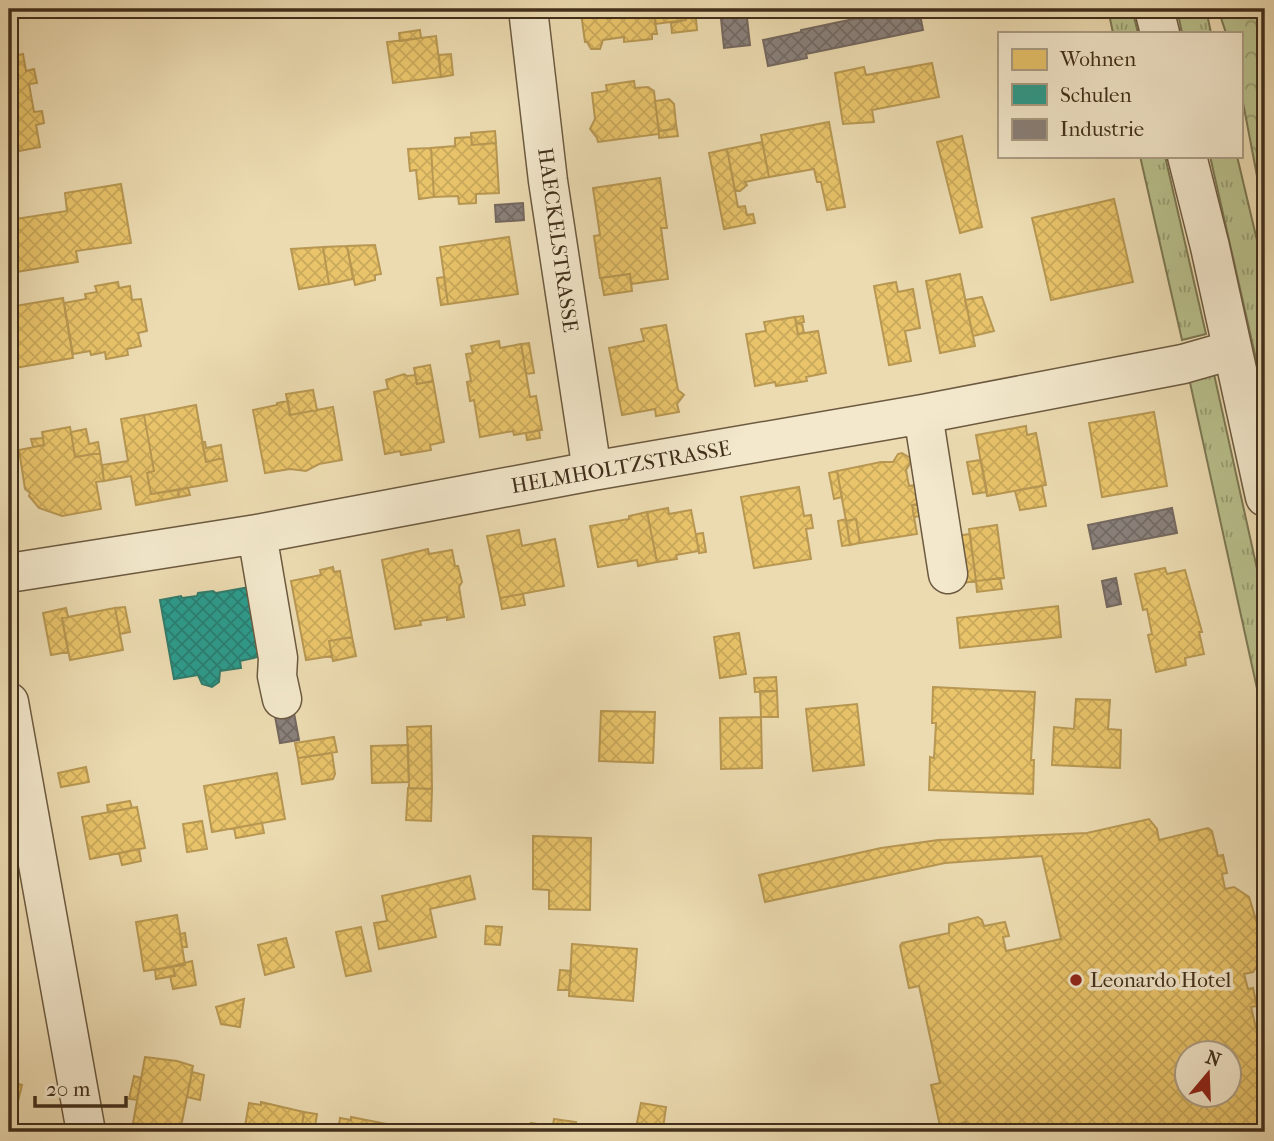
<svg xmlns="http://www.w3.org/2000/svg" width="1274" height="1141" font-family="'IM FELL French Canon',serif">
	<defs>
		<pattern id="grass-tufts" width="24" height="20" patternUnits="userSpaceOnUse" patternTransform="scale(1.75)"><rect width="24" height="20" fill="#b8c08c"/><path d="M3 7l-1-3M5 7V3M7 7l1-3M15 17l-1-3M17 17v-4M19 17l1-3" fill="none" stroke="#979c72"/></pattern>
		<pattern id="forest-crowns" width="20" height="18" patternUnits="userSpaceOnUse" patternTransform="scale(1.75)"><rect width="20" height="18" fill="#b8c08c"/><path d="M2 6a3 3 0 1 1 6 0M12 15a3 3 0 1 1 6 0" fill="none" stroke="#979c72"/></pattern>
		<pattern id="homes-cross-hatch" width="8" height="8" patternUnits="userSpaceOnUse" patternTransform="scale(1.75)"><rect width="8" height="8" fill="#e9c46a"/><path d="M0 0l8 8M0 8l8-8" fill="none" stroke="#c9a95b"/></pattern>
		<pattern id="schools-cross-hatch" width="8" height="8" patternUnits="userSpaceOnUse" patternTransform="scale(1.75)"><rect width="8" height="8" fill="#2a9d8f"/><path d="M0 0l8 8M0 8l8-8" fill="none" stroke="#268074"/></pattern>
		<pattern id="industry-cross-hatch" width="8" height="8" patternUnits="userSpaceOnUse" patternTransform="scale(1.75)"><rect width="8" height="8" fill="#8a817c"/><path d="M0 0l8 8M0 8l8-8" fill="none" stroke="#726a65"/></pattern>
	</defs>
	<rect width="100%" height="100%" fill="#ecdbb1"/>
	<filter id="stains"><feTurbulence type="fractalNoise" baseFrequency=".00286" numOctaves="4"/><feColorMatrix values="0 0 0 0 .2 0 0 0 0 .09 0 0 0 0 .02 0 0 0 .5 -.17"/></filter>
	<radialGradient id="worn" r=".72"><stop offset=".6" stop-color="#630" stop-opacity="0"/><stop offset="1" stop-color="#630" stop-opacity=".3"/></radialGradient>
	<path fill="url(#grass-tufts)" stroke="#7c7854" stroke-width="2" d="M1108,9h24l6,24h-25z
		M1177,9h29l5,24h-29z
		M1140,156h25l41,178 -24,6z
		M1210,156h27l28,118v125z
		M1214,374l51,231v120l-76,-347z"/>
	<path fill="url(#forest-crowns)" stroke="#7c7854" stroke-width="2" d="M1218,9h47v209l-24,-126v-59h-15z"/>
	<path fill="url(#homes-cross-hatch)" stroke="#b79752" stroke-width="2" fill-rule="evenodd" d="M576,9h77l4,25h-5v5l-28,3v-5l-21,3 -3,9h-9l-4,-7h-2l-4,-29h-5z
		M653,9h32l1,11 -30,4z
		M685,9h10l2,21 -25,3 -1,-10 15,-3z
		M420,30l1,8 -21,3 -1,-8z
		M436,36l5,41 -48,6 -6,-41z
		M23,54l3,17 8,-2 3,14 -8,1 5,28 8,-1 2,12 -8,2 4,22 -31,6v-96z
		M451,54l2,21 -12,2 -2,-22z
		M932,63l7,34 -67,13 2,12 -31,2 -8,-51 29,-6 2,8z
		M634,81l1,7 13,-1 6,4 5,43 -61,8 -1,-4 -7,-9 5,-10 -3,-26 15,-2 -1,-6z
		M669,99l5,5 2,20 -3,5 -14,2 -4,-30z
		M829,122l16,85 -18,3 -6,-28h-4l-3,-13 -45,8 -8,-42z
		M676,124l2,12 -19,2v-7l14,-2z
		M495,131l1,12 -24,2 -1,-12z
		M962,136l20,91 -22,6 -23,-91z
		M471,137l1,8 24,-2 3,50 -23,1v9l-17,1 -1,-8 -24,1 -3,-49 24,-2v-8z
		M762,142l7,35 -24,5 2,3 -7,6 -5,-1 -8,-41z
		M431,148l3,49 -15,2 -3,-29 -6,1 -2,-22z
		M727,149l11,58 7,-1 2,9 6,-1 2,9 -31,6 -15,-76z
		M660,178l7,50h-6l7,51 -37,5 -1,-10 -30,4 -6,-42 6,-1 -7,-47z
		M121,184l10,59 -55,8 2,11 -62,10 -2,-12 -5,-4v-36l58,-9 -2,-18z
		M1114,199l19,83 -82,18 -19,-82z
		M509,237l9,57 -70,10 -8,-57z
		M375,245l6,29 -6,1v5l-20,5 -8,-39z
		M347,246l6,33 -24,5 -6,-37z
		M323,247l6,37 -30,5 -8,-40z
		M630,274l2,17 -28,4 -3,-17z
		M960,274l15,72 -35,7 -14,-72z
		M444,277l4,27 -7,1 -4,-27z
		M118,282l1,6 11,-2 2,14 9,-1 6,32 -9,2 3,13 -14,3 1,6 -22,4 -1,-7 -14,3 -1,-4 -17,3 -9,-51 22,-4 -1,-5 12,-2 -2,-6z
		M896,282l2,10 15,-3 7,39 -15,3 6,30 -22,4 -15,-79z
		M982,297l12,34 -21,5 -8,-36z
		M63,298l10,60 -64,11v-62z
		M803,316l1,6 -8,2 -1,-7z
		M795,317l3,17 20,-3 8,42 -20,4 1,4 -31,5 -1,-4 -20,4 -9,-52 20,-3 -2,-9z
		M802,323l2,10 -6,1 -2,-10z
		M666,325l12,65 6,5 -7,9 2,8 -23,4 -1,-7 -33,6 -13,-67 35,-7 -3,-12z
		M499,341l1,7 21,-4 9,53 6,-1 6,34 -28,5 -1,-4 -33,6 -6,-37 -4,1 -3,-19 4,-1 -5,-27 7,-1 -2,-7z
		M529,343l5,30 -8,1 -5,-30z
		M430,365l3,16 -16,3 -3,-16z
		M404,374l3,2 8,-1 2,9 16,-3 11,61 -14,3 1,5 -30,5 -1,-4 -15,3 -11,-62 14,-3 -2,-9z
		M313,390l4,20 -27,5 -4,-21z
		M288,401l2,14 43,-8 9,53 -23,4 -13,7 -16,-2 -25,4 -12,-63 24,-5v-2z
		M196,405l10,57 17,-4 4,23 -76,13 -4,-21 7,-2 -10,-56z
		M1154,412l13,74 -65,11 -13,-74z
		M144,415l10,56 -7,2 4,21 27,-4 1,7 -43,8 -5,-29 -27,5 -2,-16 26,-4 -7,-42z
		M1026,426l1,9 9,-2 10,52 -59,11 -11,-61z
		M70,427l5,30 25,-4 4,28 -8,1 5,27 -39,7 -23,-8 -10,-12 1,-3 -5,-4 -6,-39 25,-5 -2,-13z
		M86,429l3,15 9,-2 2,11 -25,4 -4,-25z
		M539,430l1,8 -13,2 -1,-7z
		M43,438l1,7 -11,2 -2,-8z
		M202,442h3l1,6 15,-3 2,13 -17,4z
		M902,453l8,5 1,4 -5,8 3,16 6,-1 3,19 -6,1 5,29 -57,9 -4,-24 -10,2 -9,-50 44,-9h12l5,-8z
		M981,460l6,32 -14,2 -6,-32z
		M837,471l5,26 -8,2 -5,-26z
		M1042,486l4,20 -26,4 -5,-19z
		M799,487l5,29 7,-1 2,13 -7,1 5,30 -57,9 -13,-71z
		M188,488l2,7 -11,2 -1,-7z
		M918,504l2,12 -6,1 -2,-12z
		M668,508l1,6 22,-4 8,41 -23,4 1,4 -20,3 -10,-50z
		M647,512l10,50 -19,4 -1,-6 -39,7 -8,-41 39,-7v-3z
		M846,519l4,26 -8,1 -4,-25z
		M856,519l4,24 -10,2 -4,-24z
		M997,525l7,53 -28,3 -7,-52z
		M519,530l3,16 33,-7 9,47 -64,12 -13,-62z
		M703,533l3,19 -7,1 -3,-19z
		M970,534l6,47 -20,3v-48z
		M428,549l1,5 23,-4 3,16h3l4,16 -3,5 5,30 -17,3v-3l-27,4 1,4 -26,4 -13,-69z
		M333,567l1,5 6,-1 12,66 -23,4 3,15 -26,4 -15,-79 30,-6 -1,-5z
		M1165,568l2,6 18,-4 17,62h-3l5,22 -19,4 1,7 -30,7 -8,-37 4,-1 -5,-25 -4,1 -8,-36z
		M1000,578l2,11 -25,3 -1,-11z
		M523,594l2,11 -23,4 -2,-11z
		M1058,606l3,31 -101,11 -3,-30z
		M125,607l5,25 -10,2 -5,-26z
		M66,608l2,9 -6,1 6,34 -17,3 -8,-42z
		M115,608l8,42 -53,10 -8,-42z
		M739,633l7,41 -26,4 -6,-41z
		M352,637l4,19 -23,5 -4,-20z
		M776,677l1,14 -22,1 -1,-14z
		M933,687l102,5 -4,68h3l-1,34 -104,-4 1,-33 4,1 2,-35h-4z
		M760,691h17l1,26h-17z
		M1076,699l34,1 -2,29 13,1 -1,38 -68,-3 2,-38 20,2z
		M857,704l7,61 -51,6 -7,-62z
		M601,711l54,1 -2,51 -54,-2z
		M761,717l1,51 -41,1 -1,-51z
		M431,726l1,63 -23,-1 -2,-61z
		M334,737l3,15 -39,6 -3,-15z
		M408,745l1,37 -37,1 -1,-37z
		M332,753l3,21 -2,5 -31,5 -4,-26z
		M86,767l3,15 -28,5 -3,-14z
		M277,773l8,46 -73,13 -8,-46z
		M408,788l24,1 -1,32 -25,-1z
		M130,801l2,7 -24,4 -1,-7z
		M137,807l8,41 -55,11 -8,-42z
		M1149,819l8,10 2,11 49,-12 4,3 6,25 5,-1 4,18 -5,1 3,15 9,-2 15,10 12,39 -3,1 5,20 -10,15 -9,2 4,15 5,-1 4,18 -6,1 5,21 6,1 3,10v93h-297l-2,-10 -21,6 -5,-2 -9,-41 9,-2 -21,-97 -10,2 -9,-42 2,-3 47,-10v-9l29,-7 4,3 2,6 21,-4 4,14 -6,1 3,14 55,-12 -19,-83 -97,7 -180,39 -6,-27 122,-27 57,-8 149,-7zM1186,1054h42v42h-42z
		M202,821l5,28 -20,3 -4,-28z
		M262,823l2,10 -28,5 -2,-10z
		M533,836l58,2 -1,72 -41,-1v-19l-16,-1z
		M139,849l2,12 -19,4 -3,-12z
		M470,876l5,23 -45,10 6,28 -57,12 -5,-26 13,-2 -5,-25z
		M177,915l8,50 -41,6 -8,-49z
		M486,926l16,1 -2,18 -15,-1z
		M361,927l10,44 -25,5 -10,-44z
		M185,933l2,14h-5l-2,-13z
		M286,938l8,29 -29,8 -7,-30z
		M572,944l65,5 -4,52 -64,-5z
		M192,961l4,24 -23,4 -3,-13h5l-2,-10z
		M173,966l2,10 -19,3 -1,-9z
		M560,970l11,1 -2,19h-11z
		M244,999l-4,28 -19,-3 -5,-17z
		M145,1057l32,4 16,5 -13,66 -47,-9z
		M192,1072l12,3 -4,25 -13,-3z
		M134,1076l7,2 -4,22 -8,-1z
		M9,1081l13,4 -8,32 -5,-2z
		M261,1102l43,10 -3,20h-57l5,-29 12,2z
		M641,1103l25,4 -3,21 -26,-5z
		M304,1112l13,2 -3,18h-13z
		M351,1117l36,7v2l9,1v5h-58l2,-14 11,2z
		M554,1119l22,3 -1,8 -22,-4z
		M966,1122l2,10h-9l-2,-7z
		M531,1123l59,9h-60z
		M637,1123l26,5 -1,4h-26z"/>
	<path fill="url(#schools-cross-hatch)" stroke="#317c6c" stroke-width="2" d="M250,587l12,69 -22,5 1,7 -21,3 -1,11 -7,5 -10,-3 -4,-9 -24,4 -14,-79 21,-4 1,2 15,-2 1,-3 15,-2 3,2z"/>
	<path fill="url(#industry-cross-hatch)" stroke="#74685f" stroke-width="2" d="M720,9h26l4,36 -26,3z
		M901,9h18l4,21 -117,24 1,4 -39,8 -5,-26 38,-8v-2z
		M523,203l1,17 -28,2 -1,-17z
		M1172,508l5,25 -84,16 -5,-24z
		M1116,578l5,26 -14,3 -5,-26z
		M291,697l8,43 -19,3 -8,-43z"/>
	<g fill="none" stroke-linecap="round" stroke-linejoin="round">
		<defs>
			<path id="minor" d="M528,9l20,172 44,290
				M1154,9l6,24
				M1187,156l23,91 55,250
				M923,414l25,160
				M257,534l21,124 -1,18 5,23
				M9,573l248,-39 335,-63 331,-57 260,-50 49,-14
				M9,702l77,430"/>
		</defs>
		<use href="#minor" stroke="#6c5a40" stroke-width="41"/>
		<use href="#minor" stroke="#f3e8cc" stroke-width="38"/>
	</g>
	<circle fill="#8f2418" stroke="#f3e8cc" stroke-width="2.5" cx="1076" cy="980" r="7"/>
	<g text-anchor="middle" dominant-baseline="central" stroke-width="7" stroke-linejoin="round" paint-order="stroke">
		<g font-size="21" fill="#412f1b" stroke="#f3e8cc">
			<text transform="translate(558 240) rotate(82)">HAECKELSTRASSE</text>
			<text transform="translate(621 467) rotate(-10)">HELMHOLTZSTRASSE</text>
		</g>
		<g font-size="21" fill="#412f1b" stroke="#f3e8cc" text-anchor="start">
			<text x="1090" y="980">Leonardo Hotel</text>
		</g>
	</g>
	<rect width="1274" height="1141" fill="none" stroke="#ecdbb1" stroke-width="35"/>
	<rect x="10" y="10" width="1253" height="1120" fill="none" stroke="#412f1b" stroke-width="3.5"/>
	<rect x="18" y="18" width="1239" height="1106" fill="none" stroke="#412f1b" stroke-width="2"/>
	<rect x="998" y="32" width="245" height="126" fill="#f3e8cc" stroke="#ac9e85" stroke-width="2"/>
	<rect x="1012" y="49" width="35" height="21" fill="#e9c46a" stroke="#ac9e85" stroke-width="2"/>
	<text x="1060" y="66" font-size="21" fill="#412f1b">Wohnen</text>
	<rect x="1012" y="84" width="35" height="21" fill="#2a9d8f" stroke="#ac9e85" stroke-width="2"/>
	<text x="1060" y="102" font-size="21" fill="#412f1b">Schulen</text>
	<rect x="1012" y="119" width="35" height="21" fill="#8a817c" stroke="#ac9e85" stroke-width="2"/>
	<text x="1060" y="136" font-size="21" fill="#412f1b">Industrie</text>
	<g transform="translate(1208 1074) rotate(19)"><circle r="33" fill="#f3e8cc" stroke="#ac9e85" stroke-width="2"/>
	<path d="M0-5L12 26L0 18L-12 26Z" fill="#8f2418"/>
	<text y="-10" font-size="19" font-weight="bold" text-anchor="middle" fill="#412f1b">N</text>
	</g>
	<path d="M35 1096v10h91v-10" fill="none" stroke="#412f1b" stroke-width="3.5"/>
	<text x="46" y="1096" font-size="21" fill="#412f1b" stroke="#f3e8cc" stroke-width="5" paint-order="stroke">20 m</text>
	<rect width="100%" height="100%" filter="url(#stains)"/>
	<rect width="100%" height="100%" fill="url(#worn)"/>
</svg>
